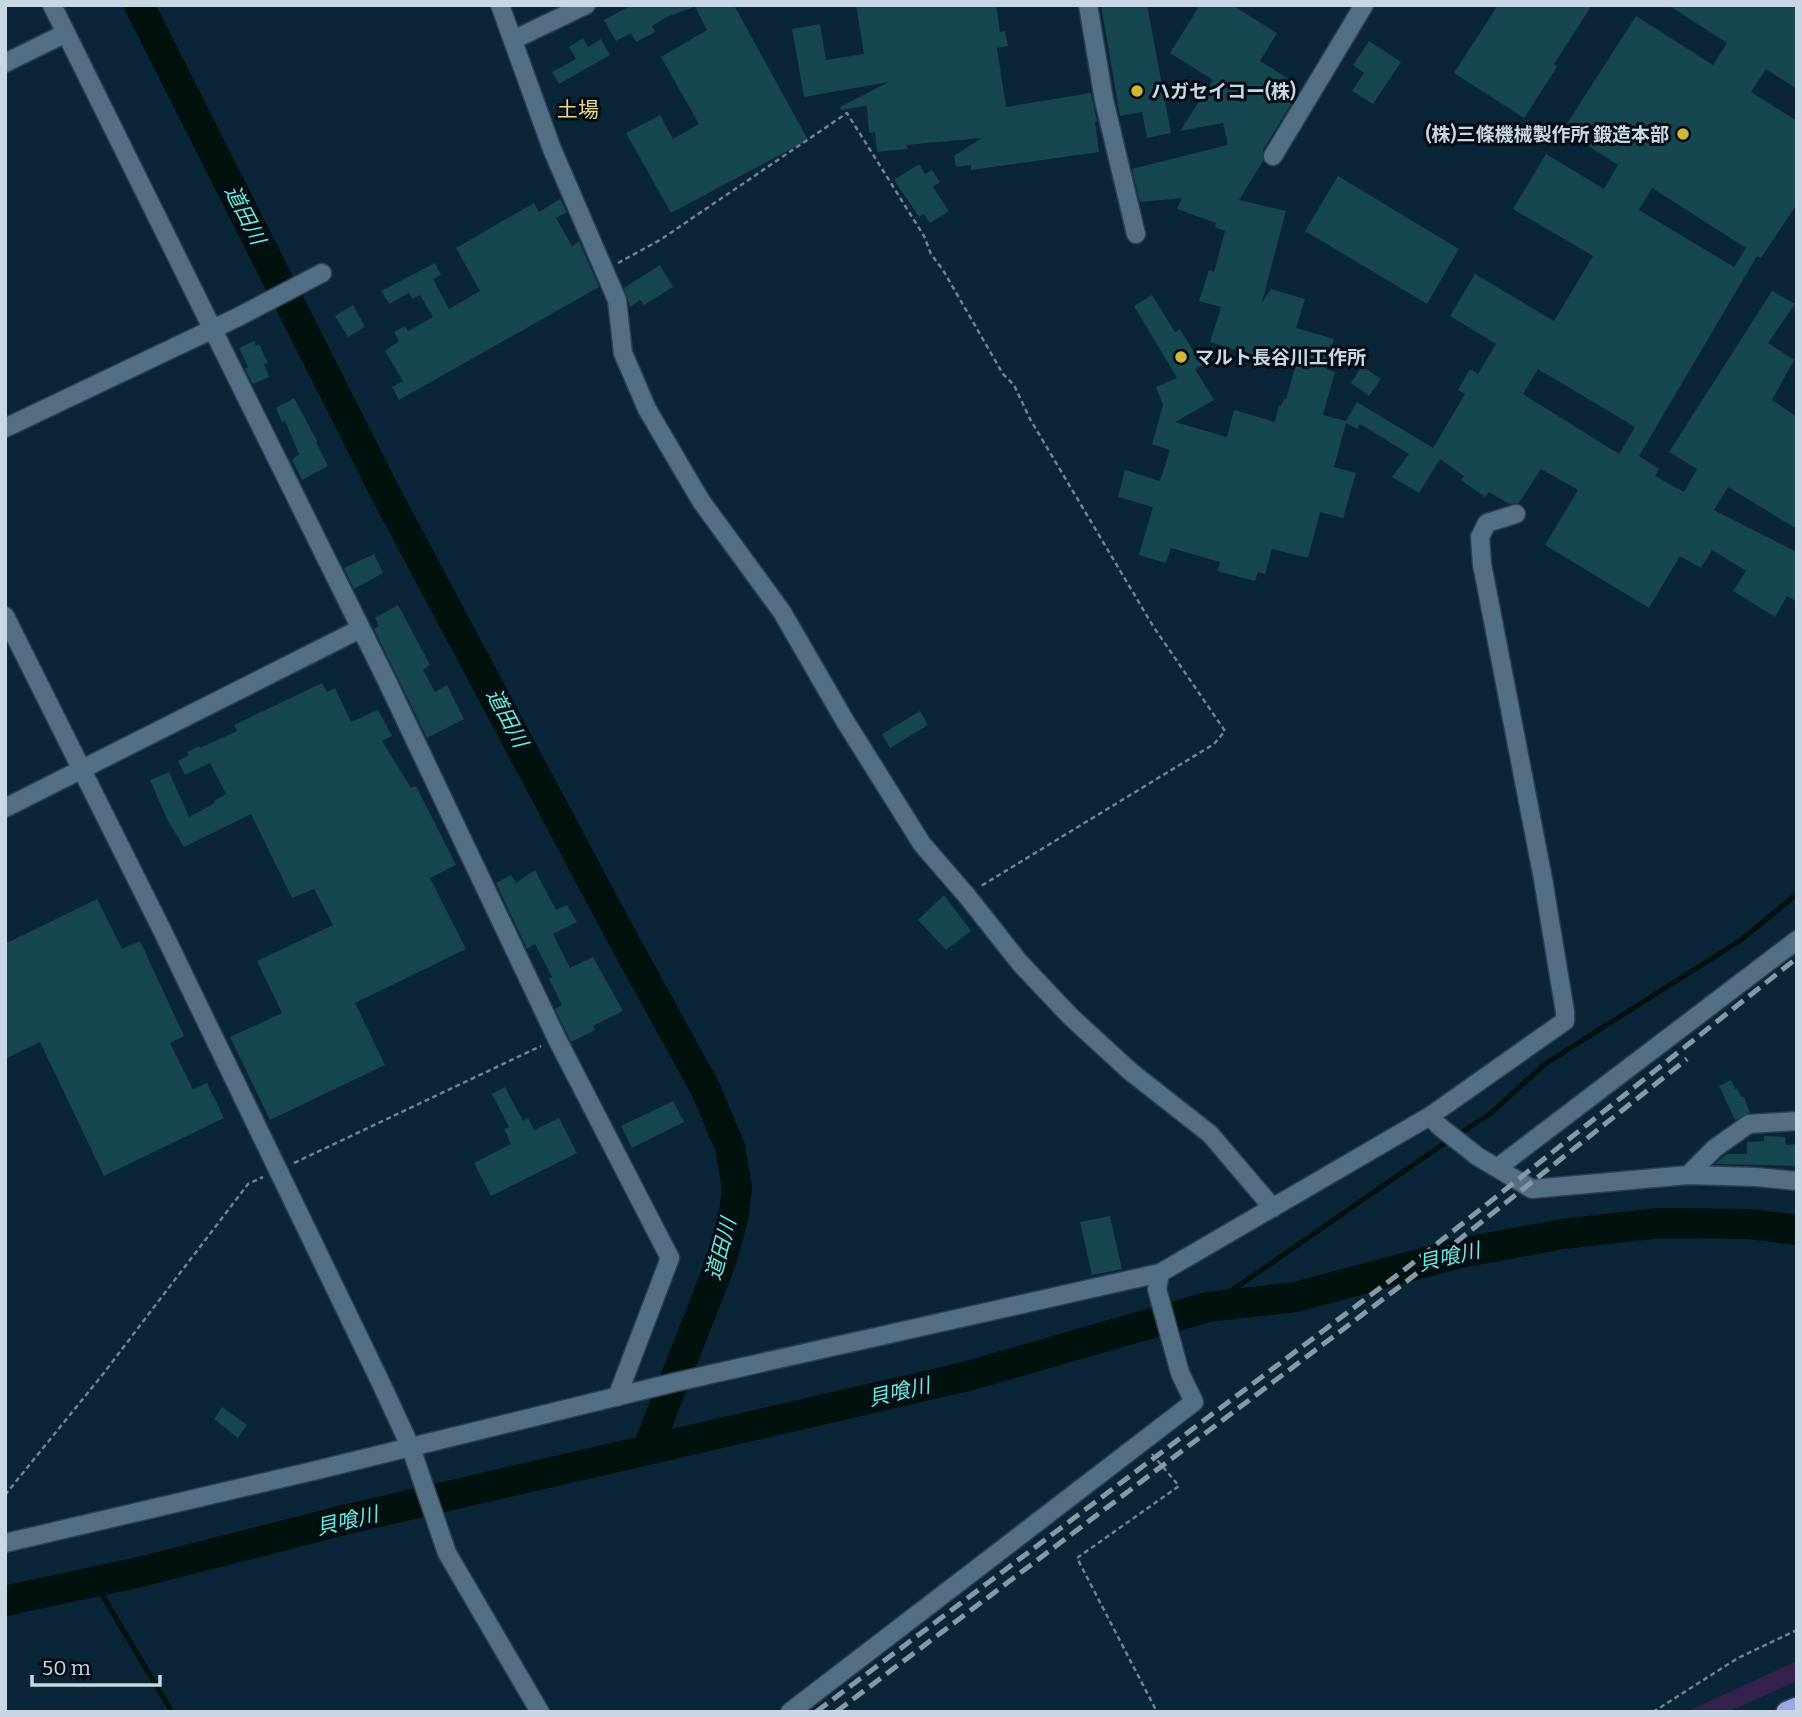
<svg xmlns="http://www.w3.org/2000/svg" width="1802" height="1717" font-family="Bitter,'Noto Sans JP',serif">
	<rect width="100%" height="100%" fill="#0a2537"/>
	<path fill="#34214d" d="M1797,1661v20l-69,31h-42z"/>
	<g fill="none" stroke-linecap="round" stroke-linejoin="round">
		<path stroke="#00110e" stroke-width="5" d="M1458,1135l33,-22 54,-49 196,-124 56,-46
			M1208,1307l241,-167
			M95,1583l77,129"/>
		<path stroke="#00110e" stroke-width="30" d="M139,5l247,489 230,432 90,164 24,57 7,40 -3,27 -13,48 -74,188
			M5,1601l139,-30 200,-51 624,-144 240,-69 88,-10 164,-44 103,-19 97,-11 90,1 47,6"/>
	</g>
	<path fill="#16464f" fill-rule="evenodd" d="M632,5h62v2l-27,10 -15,9 3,6 -19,10 -5,-9 -15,8 -12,-21z
		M694,5h40l74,135 -137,73 -45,-80 34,-18 13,24 26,-15 -38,-67 46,-27z
		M856,5h140l4,27 5,-1 3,15 -11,2 9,59 85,-14 6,28 -2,1 4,30 -128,18v-5l-15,2 -2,-11 28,-18 -76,7 2,4 -31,3 -2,-20 -6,1 -2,-27 -26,4 -1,-3 49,-25 -85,15 -12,-68 28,-5 6,36 38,-6z
		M1101,5h46l24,128 -24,5 -5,-26 -22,4z
		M1200,5h32l45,28 -17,28 35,22 -7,12 6,4 -31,51v11l-24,39 47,11 -24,91 9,-13 34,10 -9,29 38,11 -8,30 9,3 -12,43 23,6 11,-19 76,46 32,-54 -7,-4 12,-21 8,5 18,-30 -46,-28 25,-42 79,47 39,-65 -80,-47 33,-55 58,35 14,-24 -55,-35 73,-114 77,49 14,-22 -59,-38h129v84l-31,-20 -15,23 46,29v83l-36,54 -4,-2 -118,200 20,13 -4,7 29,16 13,-23 -28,-17 103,-161 23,13 -27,39 26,17 -22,40 25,17v112l-69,-42 -14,23 83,42v50l-10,-6 -12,21 -42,-26 13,-20 -34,-21 -11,18 -21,-12 -31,52 -104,-63 33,-55 -37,-21 -22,34 -10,1 -20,-12 -4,5 -24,-17 3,-4 -24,-17 -21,34 -27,-16 17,-23 -49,-30 -3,5 -11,-6 -12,44 22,6 -13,45 -23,-6 -12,46 -36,-9 -7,25 -7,-2 -3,9 -38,-10 3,-9 -49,-14 -5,15 -27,-8 14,-48 -35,-10 7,-27 35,11 10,-31 -18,-6 11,-39 -7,-18 21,-9 -43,-72 18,-11 23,37 5,-3 22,36 -7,4 19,31 -39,22 52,15 7,-27 41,12 4,-17 2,1 3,-7h2l9,-31 -85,-26 11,-35 -22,-6 10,-31 5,2 11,-41 -10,-4 1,-4 -39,-14 5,-11 -42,4 -8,-33 96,-24 -5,-22 -43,8 33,-51 -43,-27zM1652,188l94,60 -12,19 -95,-57zM1538,369l97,58 -16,27 -96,-60z
		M1498,5h94l-38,59 3,3 -33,51 -70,-45z
		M583,38l5,9 13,-8 9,16 -51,29 -7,-12 24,-13 -7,-12z
		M1369,41l32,21 -28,42 -21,-13 12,-18 -11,-8z
		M919,164l6,10 7,-4 8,12 -7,5 16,24 -19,12 -6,-9 -5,3 -25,-37z
		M1338,176l121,73 -32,55 -122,-73z
		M560,199l7,13 -11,6 16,28 7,-5 20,46 -200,113 -7,-13 11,-6 -18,-30 14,-10 -5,-9 11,-6 3,5 25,-14 -13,-22 -8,4 -3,-6 -20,11 -8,-13 54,-28 6,12 -8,4 16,30 31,-18 -24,-43 78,-45 5,9z
		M660,265l13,22 -29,18 -4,-5 -10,7 -6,-19z
		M353,305l12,22 -17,10 -13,-21z
		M254,341l2,5 3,-2 9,19 -4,1 5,13 -16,7 -8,-15 3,-2 -9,-19z
		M1362,366l19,13 -12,17 -18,-13z
		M294,398l23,43 -1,1 12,24 -26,14 -10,-20 7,-6 -14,-33 -3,1 -6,-14z
		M374,554l9,19 -29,16 -10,-21z
		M398,605l32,60 -7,5 12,22 12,-7 17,34 -37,19 -53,-109 5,-3 -4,-8z
		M322,683l5,9 8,-4 16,34 27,-12 14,26 -10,5 29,47 5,-2 40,79 -26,13 36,71 -111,54 30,62 -115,55 -40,-83 52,-24 -25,-52 76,-36 -19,-36 -22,9 -41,-84 -67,33 -17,-28 -17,-39 19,-8 20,45 26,-14 -1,-2 12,-7 -16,-31 -25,12 -7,-14 11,-6 -2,-3 12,-6 1,2 37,-17 -3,-6z
		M920,711l8,14 -38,23 -8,-14z
		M535,870l21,40 11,-5 10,17 -24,12 17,34 23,-11 30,54 -30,15 2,4 -24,12 -16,-33 7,-4 -13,-26 3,-2 -17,-33 -8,5 -31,-66 15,-8 5,8z
		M944,895l27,36 -25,19 -28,-30z
		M97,899l25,50 18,-8 44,95 -14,7 23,46 14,-6 17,35 -120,58 -64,-134 -35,17v-115z
		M1731,1080l4,9 2,-1 4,9h3l6,16 -15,7 -16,-34z
		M505,1087l18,34 5,-3 6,12 25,-12 18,35 -86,43 -17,-33 37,-19 -7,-15 5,-2 -17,-33z
		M673,1101l11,21 -52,26 -11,-22z
		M1764,1136l21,1 1,8 11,-1v22l-82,-2 12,-10h20v-12l17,-1z
		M1110,1216l12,53 -30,6 -12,-53z
		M222,1407l25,18 -9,13 -24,-19z"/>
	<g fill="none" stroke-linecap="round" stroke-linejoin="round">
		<defs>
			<path id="minor" d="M52,5l334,674 171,360 113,219 -53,139
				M500,5l52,144 65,151 6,53 24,56 54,92 81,111 63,109 77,123 45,52 53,67 50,53 61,56 79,62 63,74
				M1088,5l16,95 32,134
				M513,40l73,-35
				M5,63l61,-30
				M1273,156l91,-151
				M5,428l231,-110 86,-45
				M5,616l156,312 218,451 32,69 36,105 93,159
				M5,808l355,-179
				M1430,1116l9,10 38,30 55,33 156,-14 68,2 41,4
				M1497,1168l300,-228
				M1688,1175l27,-27 34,-24 48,-3
				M5,1543l308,-72 363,-89 484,-109 270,-157 135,-95v-9l-22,-133 -61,-315 -2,-27 7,-14 29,-9
				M790,1712l404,-310 -14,-29 -23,-84 3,-16"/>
			<path id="highway" d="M1787,1712l10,-4"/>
		</defs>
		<use href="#minor" stroke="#303d4d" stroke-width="21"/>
		<use href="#highway" stroke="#303d4d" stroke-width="24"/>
		<path stroke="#708493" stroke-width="2.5" stroke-dasharray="5 3.5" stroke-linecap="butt" d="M618,263l42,-23 187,-127 77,123 7,18 12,16 60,104 11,11 16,34 123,207 72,105 -11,13 -233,142
			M294,1163l247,-117
			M1152,1454l27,32 -102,72 80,154
			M5,1495l98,-121 145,-190 15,-7
			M1653,1712l85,-54 59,-28"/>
		<use href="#minor" stroke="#536f85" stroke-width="18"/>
		<use href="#highway" stroke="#96a8e6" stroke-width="21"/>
		<path stroke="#8699a7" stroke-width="5" stroke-dasharray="14 7" stroke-linecap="butt" d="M816,1712l588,-442 393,-312
			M836,1712l571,-431 280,-222"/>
	</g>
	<g fill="#d2b736" stroke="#040d15" stroke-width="2.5">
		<circle cx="1137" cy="91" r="7"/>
		<circle cx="1683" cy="134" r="7"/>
		<circle cx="1181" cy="357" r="7"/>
	</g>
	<g text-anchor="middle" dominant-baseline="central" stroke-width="6" stroke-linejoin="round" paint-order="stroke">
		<g font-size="19" font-weight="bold" fill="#c8d7e3" stroke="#040d15" text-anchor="start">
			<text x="1151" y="91">ハガセイコー(株)</text>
			<text x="1669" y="134" text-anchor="end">(株)三條機械製作所 鍛造本部</text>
			<text x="1195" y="357">マルト長谷川工作所</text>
		</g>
		<g font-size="21" fill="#ebd98b" stroke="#040d15">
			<text x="578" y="110">土場</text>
		</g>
		<g font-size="21" font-style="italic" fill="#68ebdb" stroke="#040d15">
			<text transform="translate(245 215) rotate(63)">道田川</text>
			<text transform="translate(507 718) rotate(62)">道田川</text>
			<text transform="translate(721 1249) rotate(-75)">道田川</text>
			<text transform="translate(1449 1257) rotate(-13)">貝喰川</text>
			<text transform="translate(899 1392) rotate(-13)">貝喰川</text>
			<text transform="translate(347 1521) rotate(-13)">貝喰川</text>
		</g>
	</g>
	<rect width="1802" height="1717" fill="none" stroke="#c8d7e3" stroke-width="14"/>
	<path d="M32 1675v10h128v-10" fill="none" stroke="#c8d7e3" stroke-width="3.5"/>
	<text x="42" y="1675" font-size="21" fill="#c8d7e3" stroke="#040d15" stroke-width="5" paint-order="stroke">50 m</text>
</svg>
